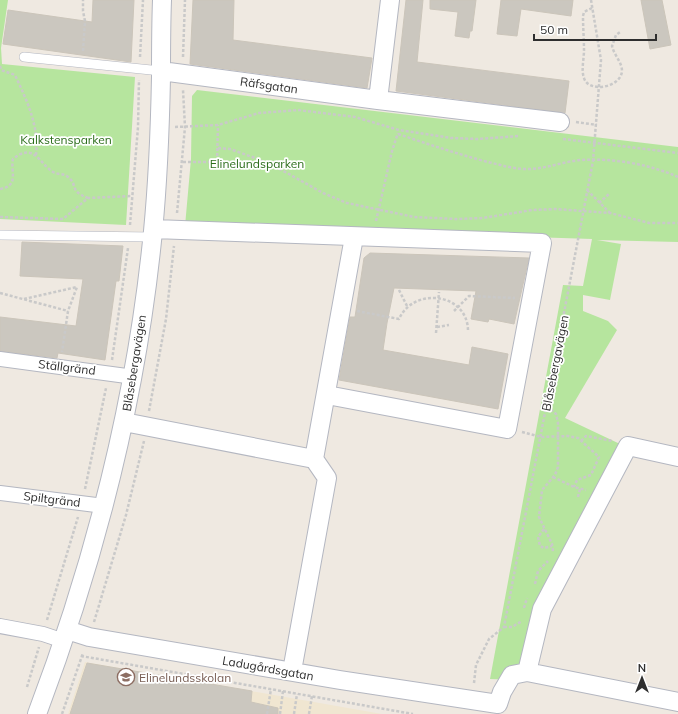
<svg xmlns="http://www.w3.org/2000/svg" width="678" height="714" font-family="Mulish,sans-serif">
	<rect width="100%" height="100%" fill="#efe9e1"/>
	<path fill="#f0e6d1" d="M85,662l297,52h-314z"/>
	<path fill="#b6e59e" d="M0,0h8l-7,48 1,16 133,13 -9,148 -126,-6z
		M197,90l481,57v95l-81,-2 24,4 -11,56 -27,-5v16l25,10 9,9 -52,88 55,26 -54,110 -44,126 -32,-1 73,-394 20,1 9,-47 -407,-13 6,-67 1,-63z"/>
	<path fill="#cbc7bf" stroke="#cbc5ba" d="M93,0h41l-3,62 -128,-18 5,-34 84,12z
		M193,0h41l-1,40 139,18 -5,30 -177,-24z
		M406,0h17l-6,62 152,19 -4,32 -169,-22z
		M430,0h46l-4,31h-2l-1,7 -14,-2 3,-24 -28,-3z
		M501,0h72l-2,16 -50,-7 -4,27 -20,-2z
		M641,0h21l9,45 -21,4z
		M22,242l101,4 -4,35h-3l-11,79 -47,-7 -1,5 -57,-7v-34l76,9 7,-47 -63,-3z
		M370,253l159,5 -15,66 -25,-5 -1,3 -17,-3 5,-28 -82,-3 -7,35 -4,27 86,15 3,-18 36,7 -10,55 -159,-29 11,-63h5l9,-59z
		M87,663l165,28 -1,11 27,6v6h-208z"/>
	<g fill="none" stroke-linecap="round" stroke-linejoin="round">
		<defs>
			<path id="service" d="M24,57l137,14
				M0,235l153,2"/>
			<path id="pedestrian" d="M0,359l134,18
				M0,493l104,13
				M0,626l43,8 21,7"/>
			<path id="minor" d="M390,0l-12,100 182,22
				M161,71l217,29
				M154,229l388,14 -35,186 -180,-34
				M124,422l190,37 40,-222
				M67,630l22,7 251,43 158,24 4,-12 10,-17 15,-3 151,30
				M292,671l35,-193 -13,-19
				M527,672l15,-63 86,-163 50,11
				M37,714c59,-156 100,-318 116,-483 5,-51 7,-103 8,-154 0,-26 0,-51 1,-77"/>
		</defs>
		<use href="#service" stroke="#b4b7c1" stroke-width="10"/>
		<use href="#pedestrian" stroke="#b4b7c1" stroke-width="16"/>
		<use href="#minor" stroke="#b4b7c1" stroke-width="20"/>
		<path stroke="#c9c9c9" stroke-width="2.5" stroke-dasharray="3 2" stroke-linecap="butt" d="M592,8l-8,4 -1,4c0,12 1,23 1,34 0,9 -3,20 0,28 4,15 37,10 38,-7 0,-9 -8,-16 -10,-25l4,-11 4,-3
			M83,51l2,-30 -2,-10v-11
			M140,57l3,-57
			M183,57l2,-57
			M0,66l1,4 14,5c12,26 24,50 21,80
			M576,122l21,3
			M175,127l43,-2 41,-12 39,-3 57,7 44,13 52,8 27,1 41,-3
			M398,134c30,10 59,20 90,28 13,3 25,7 39,7 18,0 35,-7 53,-9 33,-2 69,4 98,17
			M563,139l115,14
			M218,148l12,1 25,9 23,10 45,25 24,10 67,14 42,2 27,-1 49,-8 24,-1 54,4 39,10h29
			M183,162h34l1,-37
			M216,169l1,-7
			M0,189c20,-3 10,-18 13,-30 21,-17 26,4 40,13 5,3 11,1 15,5 11,9 0,13 20,21
			M587,190l23,23
			M599,203l10,-9
			M177,213l8,-86 -2,-37
			M0,217l63,2 25,-21 44,-2
			M376,221l16,-70 6,-18
			M130,225l8,-98 1,-47
			M399,290l8,16
			M0,293l68,18
			M24,299l53,-12 -9,24 -6,41
			M357,311l42,8c15,-33 69,-26 69,12
			M454,311l15,-15 46,2
			M437,327l12,-2
			M436,333l3,-41
			M112,360l16,-112
			M547,406l9,8 2,9v44l-3,8 -13,15 -3,27 13,27 1,8
			M149,411l17,-92 8,-73
			M522,432l19,5 27,-1 10,2 21,19 -8,18 -14,5 -3,7
			M581,441l5,-5 27,5
			M553,477l21,10 12,3
			M85,489l21,-101
			M578,497l2,-8
			M544,529l-6,8 2,9 4,2 8,-2
			M535,584l3,-13 10,-10
			M524,608l3,-10
			M47,620l31,-103
			M94,622l32,-107 18,-74
			M504,627h8l10,-6
			M81,656l332,58
			M474,683l2,-18 13,-26 15,-12 89,-466 8,-101 -10,-60
			M27,687l12,-40
			M62,714l21,-61
			M267,714l4,-25
			M280,714l3,-23
			M294,714l3,-20
			M309,714l3,-18"/>
		<use href="#service" stroke="#fff" stroke-width="9"/>
		<use href="#pedestrian" stroke="#fff" stroke-width="14"/>
		<use href="#minor" stroke="#fff" stroke-width="18"/>
	</g>
	<defs>
		<symbol id="school-ring" viewBox="-11 -11 22 22"><circle r="9.5" fill="#fff" stroke="#8d6e63" stroke-width="1.5"/><path d="M0-5L7-2L0 1L-7-2ZM-4 1L0 2.5L4 1V4Q0 6-4 4Z" fill="#8d6e63"/></symbol>
	</defs>
	<g fill-rule="evenodd">
		<use href="#school-ring" x="116" y="667" width="20" height="20"/>
	</g>
	<g text-anchor="middle" dominant-baseline="central" stroke-width="3.5" stroke-linejoin="round" paint-order="stroke">
		<g font-size="12" fill="#2e2e2e" stroke="#fff">
			<text transform="translate(269 85) rotate(8)">Räfsgatan</text>
			<text transform="translate(134 363) rotate(-81)">Blåsebergavägen</text>
			<text transform="translate(555 363) rotate(-79)">Blåsebergavägen</text>
			<text transform="translate(67 367) rotate(7)">Ställgränd</text>
			<text transform="translate(52 499) rotate(7)">Spiltgränd</text>
			<text transform="translate(268 668) rotate(10)">Ladugårdsgatan</text>
		</g>
		<g font-size="12" fill="#2c6e1b" stroke="#fff">
			<text x="66" y="139">Kalkstensparken</text>
			<text x="257" y="163">Elinelundsparken</text>
		</g>
		<g font-size="12" fill="#785e54" stroke="#fff" text-anchor="start">
			<text x="139" y="677">Elinelundsskolan</text>
		</g>
	</g>
	<g transform="translate(642 678)" stroke="#ffffff" stroke-width="3" paint-order="stroke">
	<path d="M0-3L7 15L0 10L-7 15Z" fill="#2e2e2e"/>
	<text y="-6" font-size="11" font-weight="bold" text-anchor="middle" fill="#2e2e2e">N</text>
	</g>
	<path d="M534 34v6h122v-6" fill="none" stroke="#2e2e2e" stroke-width="2"/>
	<text x="540" y="34" font-size="12" fill="#2e2e2e" stroke="#ffffff" stroke-width="3" paint-order="stroke">50 m</text>
</svg>
